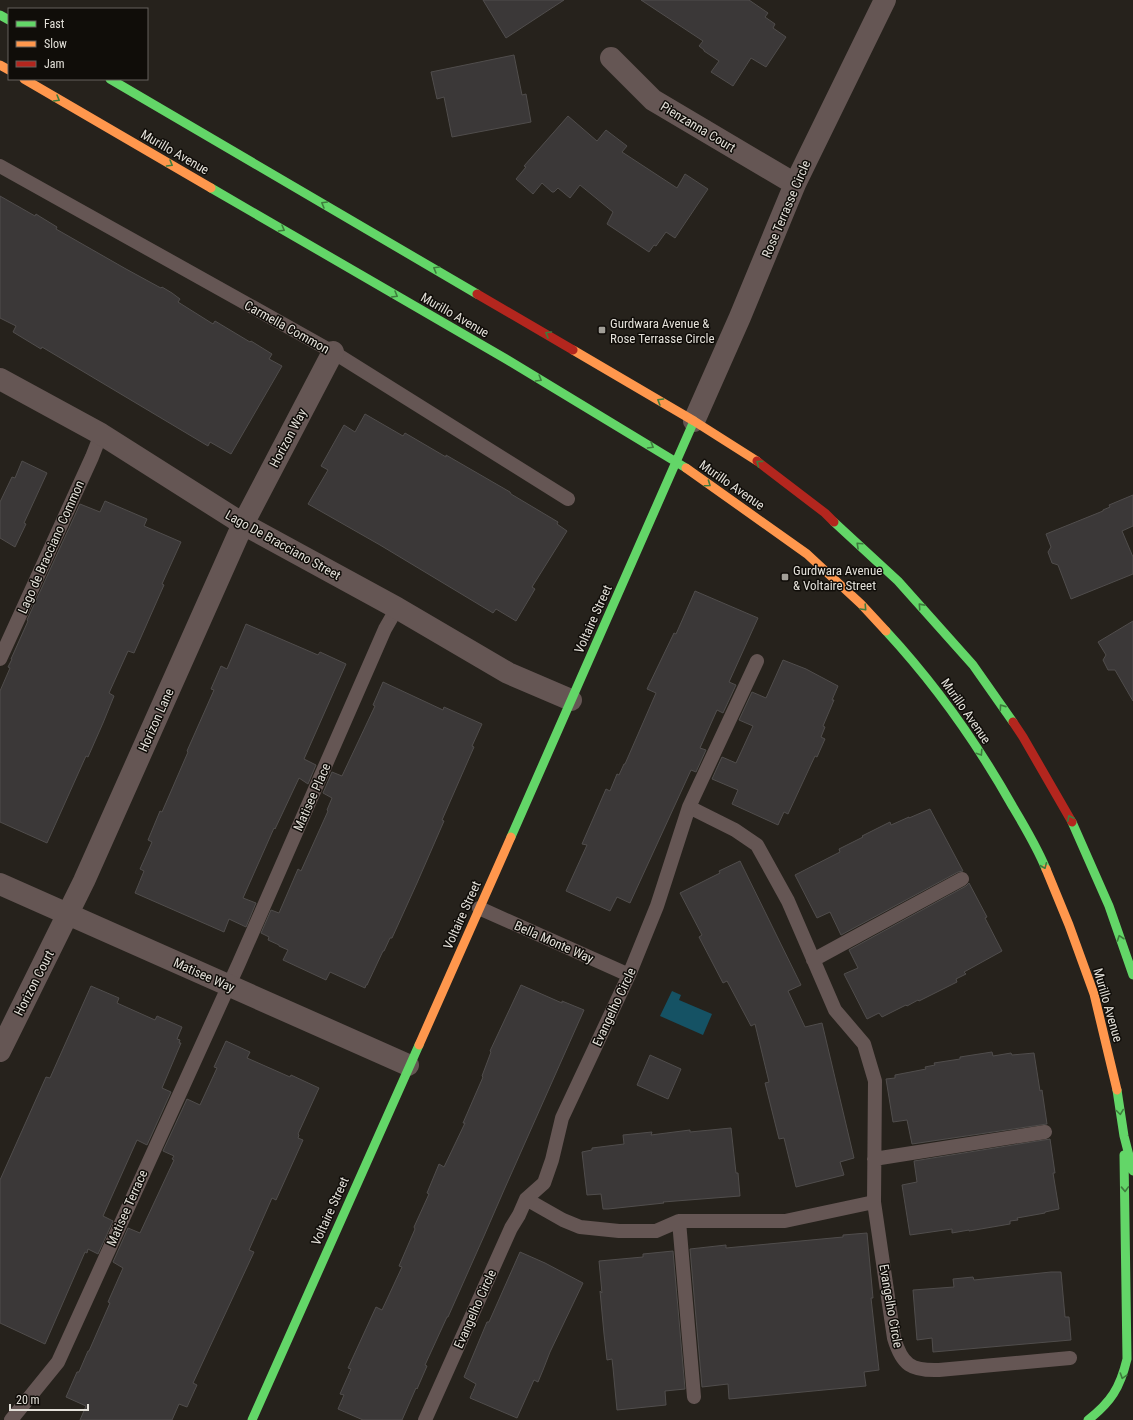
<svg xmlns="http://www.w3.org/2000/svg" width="1133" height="1420" font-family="'Roboto Condensed',sans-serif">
	<rect width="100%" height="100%" fill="#26221c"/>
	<path fill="#155264" d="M672,991l9,4 -2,5 33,14 -9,21 -43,-19z"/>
	<path fill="#3b3838" stroke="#504d4c" d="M483,0h81l-58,38z
		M641,0h108l19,13 -3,4 10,7 -2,4 13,9 -20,30 -15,-9 -18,28 -22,-14 8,-11 -15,-10v-1l-5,-4 4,-5z
		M514,55l8,40 4,-1 5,28 -79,15 -8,-40 -7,2 -6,-27z
		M568,116l29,25 9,-11 21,16 -5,6 55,36 8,-14 23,15 -33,49 -9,-6 -10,14 -2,-1 -5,7 -42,-28 6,-12 -33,-27 -10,13 -12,-10 -4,4h-2l-10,-9 -9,11 -17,-15 10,-12 -2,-1z
		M0,196l35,20 1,-2 3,2 18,11 -1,2 70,40 33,18 2,1 1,-1 10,6 8,6 -2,3 35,22 2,-3 35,21 1,-1 21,13 -3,5 13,7 -51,88 -21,-12 -2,4 -166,-99 -1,2 -28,-17 3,-6 -16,-8z
		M365,414l38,22 2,-3 41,24v-2l64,37 1,2 47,28 -1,2 10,7 -35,56 3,2 -19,32 -20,-12 -3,4 -113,-68 -72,-41 20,-34 -7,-4 23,-41 11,7z
		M22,461l25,12 -23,50 2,1 -11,23 -15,-9v-36l12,-25 3,1z
		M1133,495v31l-11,5 11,26v17l-62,25 -13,-34 -6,-2 -4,-11 3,-5 -5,-13 57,-23v-1l7,-3 -1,-2z
		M105,501l42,18 -3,7 37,16 -19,42 2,1 -30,68 -6,-2 -19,42 5,3 -11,27 -15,34 -2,-1 -39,87 -47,-21v-131l10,-23 -2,-1 4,-8h-1l17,-38 -1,-1 53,-116 20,8z
		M695,591l63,27 -29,64 7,3 -13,28 -6,-3 -17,38 6,2 -10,22 -5,-2 -61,133 -13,-6 -7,14 -44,-20 21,-46 -5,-1 24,-55 4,2 7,-17 2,1 5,-11h1l31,-71 -9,-4 27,-56 2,1z
		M1133,621v80l-18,-31h-7l-5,-10 3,-5 -8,-13z
		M246,624l72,31 2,-3 26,12 -42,95 12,6 -8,19 -9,-6 -24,51 -1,-1 -31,70 13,5 -10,24 -17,-8 -5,13 -89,-39 9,-22 -4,-2 12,-27 -4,-2 12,-29 2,1 26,-60 -1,-1 27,-61 -3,-1 10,-23 6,3z
		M783,660l23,9 32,17 -6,14h2l-11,26 2,1 -4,10 4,2 -8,18 -2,-1 -27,58 -4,-2 -6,13 -46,-21 6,-14 -26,-11 10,-22 14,6 17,-37 -14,-6 13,-28 14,6z
		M383,682l60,28 1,-3 38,17 -10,22 2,1 -32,73 2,1 -27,62 -25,55h-2l-6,13h-1l-16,34h-1l-1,3 -35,-16 -4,8 -43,-20 5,-10 -9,-4v-1l-11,-5 1,-3 -8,-4 10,-23 8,3 19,-44 3,2 27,-60 -1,-1 5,-12 -9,-5 9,-21 10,4 33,-70 -2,-1z
		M930,809l33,62 -5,1 -117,63 -11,-23 -13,6 -22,-43 45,-23 -1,-3 24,-12 -1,-1 28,-14 1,3 18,-8v1z
		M740,861l61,124 -13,6 17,36 17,-4 32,135 -14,4 4,13 -48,12 -12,-49 -5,1 -14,-56 4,-1 -14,-58 -4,2 -24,-45 -4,2 -24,-46 3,-2 -22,-42 40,-20 -1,-2z
		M969,883l18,34 -2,1 17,33 -38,21 2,2 -10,5 1,3 -38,19 -1,-1 -11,6 -1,-1 -24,12 -3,-4 -12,6 -23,-45 14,-6 -9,-18 117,-64z
		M521,985l41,18v-2l22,9 -80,180 -20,46 -36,81h-1l-22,48 2,1 -10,23 -1,-1 -14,32h-39l-25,-11 6,-14 -4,-1 11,-25 -3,-1 28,-61 6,3 20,-43 -3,-1 16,-37 -1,-2 15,-33 -2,-1 12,-29 5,3 21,-44h-2l20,-46 -1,-1 9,-24 -1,-1z
		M91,986l28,12 -2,5 38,17 2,-4 25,11 -5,12 3,1 -1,3h2l-19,45 9,4 -24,53 -10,-5 -34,76 10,5 -15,33 -10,-5 -1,4 -2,-1 -40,92 -45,-21v-143l46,-103 4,1z
		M226,1041l24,11 -3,6 43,19 1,-2 28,13 -21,46 1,1 -1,3 5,2 -27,60 -4,-2 -23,52 5,2 -61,131 4,2 -10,22 -8,-3 -7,16h-92l6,-14 -20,-9 11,-25h2l9,-21h1l21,-48 -2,-1 15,-34 -10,-6 15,-34 12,5 34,-73 -2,-1 2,-3 -11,-5 24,-52 13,6 17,-37 -3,-1z
		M992,1052l1,4 18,-3 1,2 22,-2 6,38 2,-1 5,34 -135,20 -5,-24 -14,2 -7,-43 9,-1v-3l31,-6 -1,-2 10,-2 -1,-2 26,-4v-2z
		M650,1055l31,14 -13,30 -31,-14z
		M731,1128l5,45h2l2,23 -77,6 1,1 -56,6h-5l-2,-15 -14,1 -5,-43 10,-2v-2l32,-4 -1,-9 29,-3 -1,3 39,-5v2z
		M1050,1139l5,34h-2l6,36 -14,3v1l-28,5 1,2 -8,1v3l-41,7v-1l-17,3v-4l-42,6 -8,-50 15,-3 -3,-21z
		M867,1233l6,65h-2l8,72 -15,2 2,14 -137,13 -1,-15 -26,3 -12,-138 36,-4v3l117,-11v-2z
		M673,1251l12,138 -20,2 1,14 -49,5 -4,-42 -1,-9 -5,1 -3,-26 -4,-43 2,2 -3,-32 44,-4v-3z
		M520,1252l25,11 38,20 -33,69 -7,18 -5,12 -4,-2 -17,38 -47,-20 6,-14 -12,-7 23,-55h2z
		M1051,1272h10l4,45h4l2,23 -138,12 -1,-14 -15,2 -4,-50 41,-3 -1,-8 20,-2 1,3z"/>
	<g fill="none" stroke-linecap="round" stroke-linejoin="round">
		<path stroke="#655654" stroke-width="14" d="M0,166l333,186 235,147
			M0,659l92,-202 9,-23
			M689,807l46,23 22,15 31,56 47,109 29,34 11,37 -1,121 20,136c8,27 17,33 45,32l131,-12
			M479,908l150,67
			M813,960l149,-81
			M874,1159l171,-27
			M526,1199l37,21 17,7 39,4h37l23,-10h106l89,-19
			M679,1221l15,176
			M11,1420l47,-58 181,-399 146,-334 12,-21
			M425,1420l86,-192 8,-13 7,-16 18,-16 8,-23 10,-42 67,-143 28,-69 32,-99 68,-146"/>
		<path stroke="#655654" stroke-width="22" d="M611,58l42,42 142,84
			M0,379l101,55 142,90 154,84 111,65 63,27
			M694,421l46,-104 55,-133 90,-184
			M0,884l408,181
			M0,1051l84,-170 159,-357 90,-172"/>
		<path stroke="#63d668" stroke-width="9" d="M0,15l9,5
			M110,79l367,215
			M211,188l295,171 180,109
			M834,522l64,59 75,84 40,57
			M886,631c50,54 91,112 127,176 12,20 24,40 33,62
			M1072,822l37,84 24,69
			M511,837l183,-416
			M1117,1090l7,46 9,35
			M252,1420l167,-375
			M1088,1420c23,-18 32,-32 39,-61l-3,-204"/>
		<path stroke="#ff974d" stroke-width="9" d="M0,65l9,5
			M24,79l187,109
			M573,350l121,71 63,40
			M686,468l121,86 54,50 25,27
			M1046,869l23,56 25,69 23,96
			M419,1045l92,-208"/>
		<path stroke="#b3261e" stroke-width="9" d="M477,294l96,56
			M757,461l68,52 9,9
			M1013,722l10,15 49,85"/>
	</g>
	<defs><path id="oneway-chevron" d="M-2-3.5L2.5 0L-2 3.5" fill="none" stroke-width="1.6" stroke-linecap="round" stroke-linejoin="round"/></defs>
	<g stroke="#3e7c3d">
		<use href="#oneway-chevron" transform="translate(57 99) rotate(30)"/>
		<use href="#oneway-chevron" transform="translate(170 164) rotate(30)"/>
		<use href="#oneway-chevron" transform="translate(324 204) rotate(-150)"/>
		<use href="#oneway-chevron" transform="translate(282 229) rotate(30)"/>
		<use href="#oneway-chevron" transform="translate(436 269) rotate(-150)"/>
		<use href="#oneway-chevron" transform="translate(395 295) rotate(30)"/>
		<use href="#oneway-chevron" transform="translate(548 334) rotate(-150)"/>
		<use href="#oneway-chevron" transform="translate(539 379) rotate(31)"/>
		<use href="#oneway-chevron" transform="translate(660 401) rotate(-149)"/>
		<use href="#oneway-chevron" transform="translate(651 446) rotate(31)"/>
		<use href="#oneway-chevron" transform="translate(759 463) rotate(-143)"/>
		<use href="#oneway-chevron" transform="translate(708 484) rotate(35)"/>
		<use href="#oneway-chevron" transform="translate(859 545) rotate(-137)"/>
		<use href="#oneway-chevron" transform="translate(921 606) rotate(-132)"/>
		<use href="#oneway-chevron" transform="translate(864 608) rotate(47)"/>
		<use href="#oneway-chevron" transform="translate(1002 707) rotate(-125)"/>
		<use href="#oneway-chevron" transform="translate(980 753) rotate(57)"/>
		<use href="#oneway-chevron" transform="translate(1070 818) rotate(-115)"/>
		<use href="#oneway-chevron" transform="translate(1044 866) rotate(67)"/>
		<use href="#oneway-chevron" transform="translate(1120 938) rotate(-109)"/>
		<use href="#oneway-chevron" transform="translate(1120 1112) rotate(82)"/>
		<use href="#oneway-chevron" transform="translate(1125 1189) rotate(88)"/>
		<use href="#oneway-chevron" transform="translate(1123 1376) rotate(108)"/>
	</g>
	<g fill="#a19e97" stroke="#100d09" stroke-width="1.5">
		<rect x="598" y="326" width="8" height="8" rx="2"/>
		<rect x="781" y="573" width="8" height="8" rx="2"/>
	</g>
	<g text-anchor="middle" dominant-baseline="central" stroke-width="3" stroke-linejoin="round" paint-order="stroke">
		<g font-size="13" fill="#e3e0d9" stroke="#100d09">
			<text transform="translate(698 127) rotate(31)">Pienzanna Court</text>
			<text transform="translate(175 152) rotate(30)">Murillo Avenue</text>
			<text transform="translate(786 209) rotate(-67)">Rose Terrasse Circle</text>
			<text transform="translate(455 315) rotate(30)">Murillo Avenue</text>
			<text transform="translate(287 327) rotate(29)">Carmella Common</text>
			<text transform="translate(288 438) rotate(-62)">Horizon Way</text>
			<text transform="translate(732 485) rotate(35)">Murillo Avenue</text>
			<text transform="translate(283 545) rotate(29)">Lago De Bracciano Street</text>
			<text transform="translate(51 547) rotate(-66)">Lago de Bracciano Common</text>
			<text transform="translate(593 619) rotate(-66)">Voltaire Street</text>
			<text transform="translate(966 711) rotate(55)">Murillo Avenue</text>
			<text transform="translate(156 720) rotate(-66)">Horizon Lane</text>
			<text transform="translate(312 797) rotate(-66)">Matisee Place</text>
			<text transform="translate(462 915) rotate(-66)">Voltaire Street</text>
			<text transform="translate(554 942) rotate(24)">Bella Monte Way</text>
			<text transform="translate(204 975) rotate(24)">Matisee Way</text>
			<text transform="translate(34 983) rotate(-63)">Horizon Court</text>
			<text transform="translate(1108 1005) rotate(74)">Murillo Avenue</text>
			<text transform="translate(614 1007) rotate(-65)">Evangelho Circle</text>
			<text transform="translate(127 1208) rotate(-66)">Matisee Terrace</text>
			<text transform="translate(330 1211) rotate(-66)">Voltaire Street</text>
			<text transform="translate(891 1306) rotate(80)">Evangelho Circle</text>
			<text transform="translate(475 1309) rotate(-66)">Evangelho Circle</text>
		</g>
		<g font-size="13" fill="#e3e0d9" stroke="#100d09" text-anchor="start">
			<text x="610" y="323">Gurdwara Avenue &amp;<tspan x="610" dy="15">Rose Terrasse Circle</tspan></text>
			<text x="793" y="570">Gurdwara Avenue<tspan x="793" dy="15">&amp; Voltaire Street</tspan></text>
		</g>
	</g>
	<rect x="8" y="8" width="140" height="72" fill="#100d09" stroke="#64615c"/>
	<rect x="16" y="21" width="20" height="6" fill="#63d668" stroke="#64615c"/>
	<text x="44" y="28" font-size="12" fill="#e3e0d9">Fast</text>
	<rect x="16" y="41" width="20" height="6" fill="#ff974d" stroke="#64615c"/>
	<text x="44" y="48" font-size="12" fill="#e3e0d9">Slow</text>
	<rect x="16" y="61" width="20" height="6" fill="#b3261e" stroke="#64615c"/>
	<text x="44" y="68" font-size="12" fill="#e3e0d9">Jam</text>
	<path d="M10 1404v6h78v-6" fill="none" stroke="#e3e0d9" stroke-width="2"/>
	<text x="16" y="1404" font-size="12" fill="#e3e0d9" stroke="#100d09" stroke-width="3" paint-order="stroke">20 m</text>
</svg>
